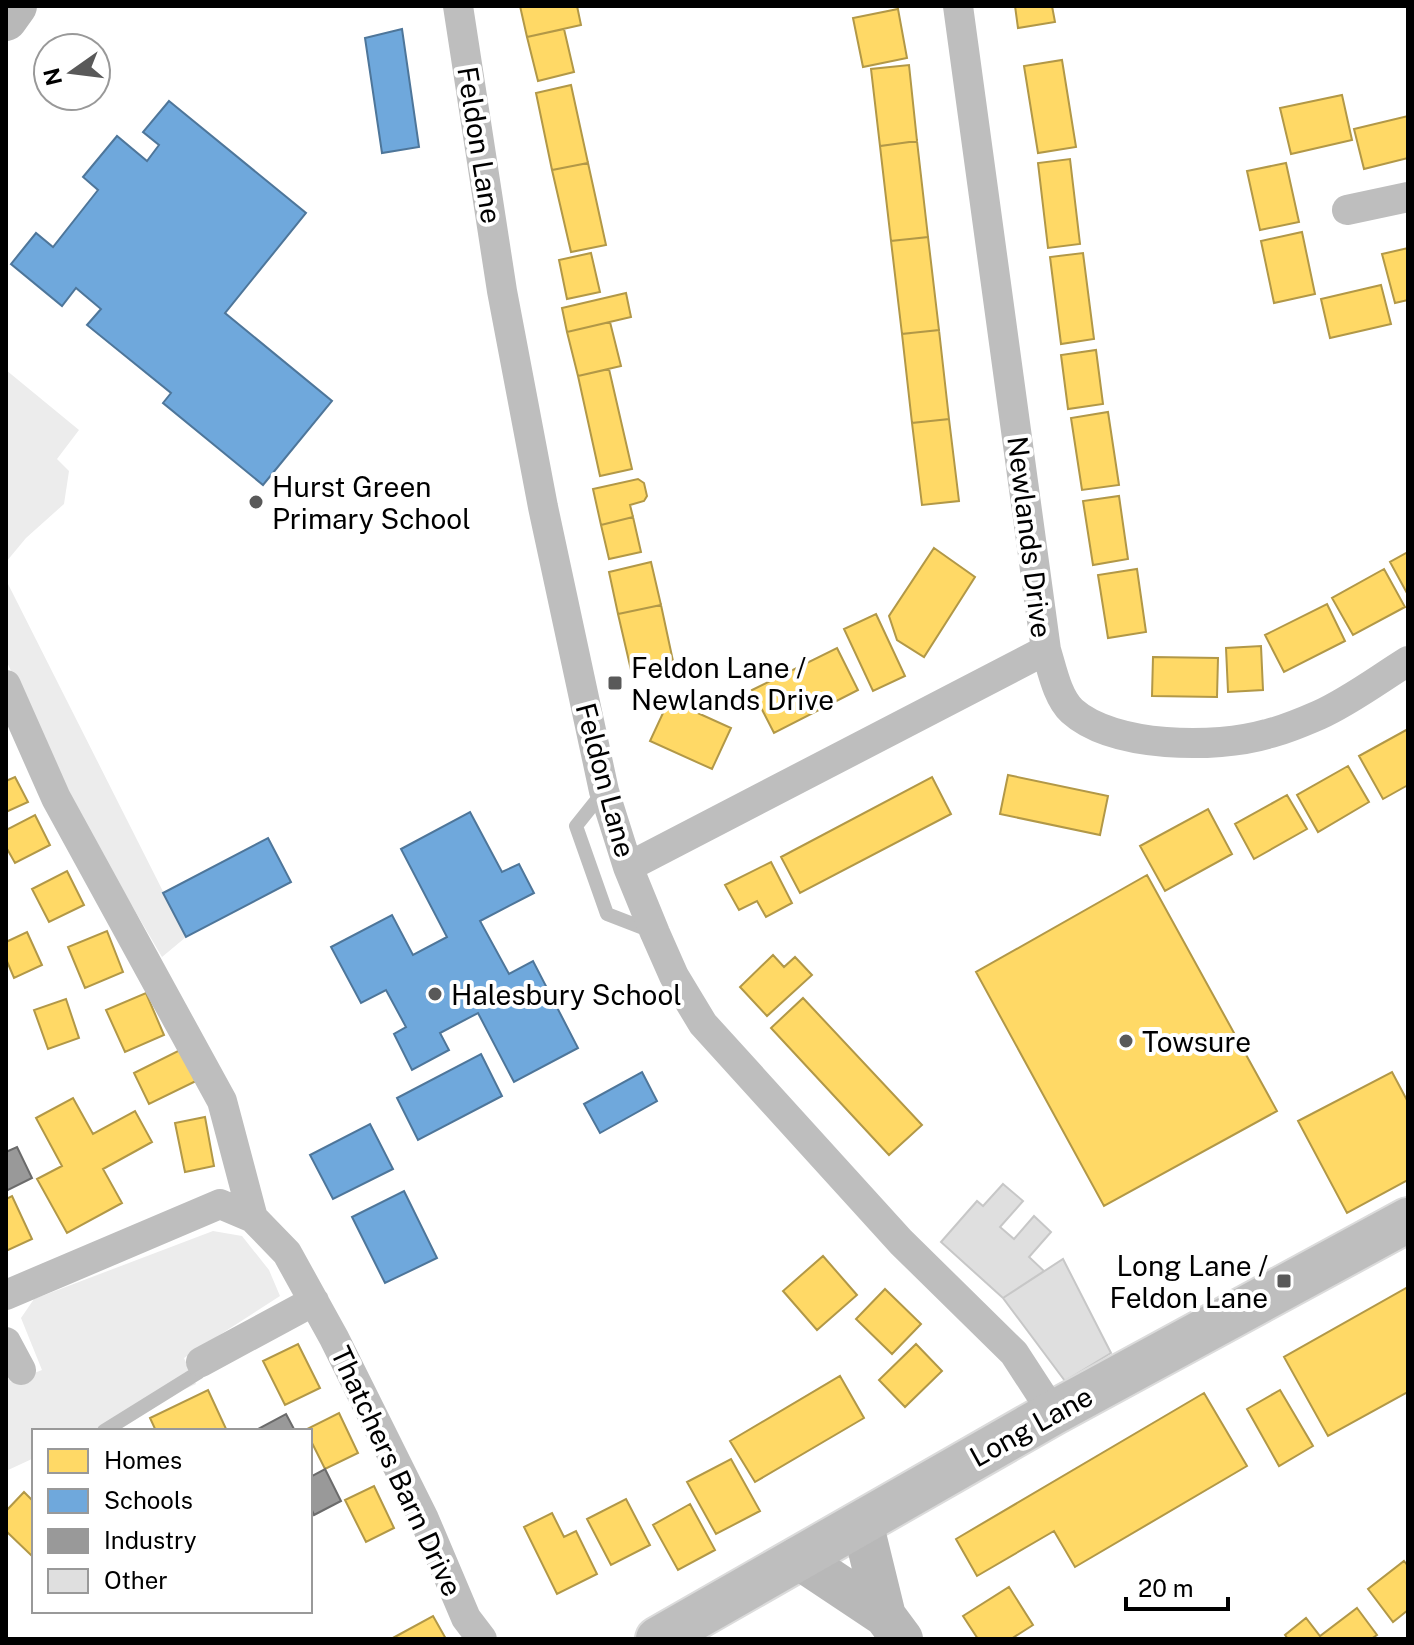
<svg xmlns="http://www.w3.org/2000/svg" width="1414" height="1645" font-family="'Public Sans',sans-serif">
	<rect width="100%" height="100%" fill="#fff"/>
	<path fill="#ececec" d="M6,370l73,60 -22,29 12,12 -5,33 -38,34 -20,24z
		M6,580l180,357 -24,20 -88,-150 -68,-147z
		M213,1231l29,5 27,34 11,26 -96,62 12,26 -103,47h-59v27l-28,13v-96l5,7 31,-12 -21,-52 13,-19z"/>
	<path fill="#ffd966" stroke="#b29847" stroke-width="2" d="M520,6h57l4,19 -54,12z
		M1015,6h37l3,16 -37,6z
		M898,9l9,49 -44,9 -10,-49z
		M564,29l10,43 -36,9 -11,-44z
		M1062,60l14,87 -38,6 -14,-87z
		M909,65l8,76 -37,5 -9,-77z
		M571,85l17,78 -36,7 -16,-77z
		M1342,95l10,45 -61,14 -11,-46z
		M1408,116v42l-44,11 -10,-40z
		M917,141l11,96 -37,4 -11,-95z
		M1070,159l10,85 -32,4 -10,-85z
		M588,163l18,82 -35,7 -19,-82z
		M1286,163l13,59 -39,8 -13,-59z
		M1302,232l13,62 -41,9 -13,-62z
		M928,237l11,93 -37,4 -11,-93z
		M1408,248v52l-13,3 -13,-49z
		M591,253l9,39 -33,7 -8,-39z
		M1083,253l11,86 -33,5 -11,-87z
		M1381,285l10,39 -61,14 -9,-39z
		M626,293l5,24 -64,15 -5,-24z
		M610,322l11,44 -43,10 -11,-44z
		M939,330l10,89 -37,4 -10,-89z
		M1096,350l7,54 -35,5 -7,-54z
		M609,369l23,100 -32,7 -22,-100z
		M1108,412l11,73 -37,5 -11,-72z
		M949,419l10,82 -37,4 -10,-82z
		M638,479l6,4 3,13 -3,5 -14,4 3,12 -32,8 -8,-36z
		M1119,496l9,63 -35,6 -10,-64z
		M633,517l8,35 -32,7 -8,-34z
		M934,548l41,29 -51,80 -27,-17 -8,-24z
		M1408,552v43l-18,-33z
		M651,562l10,43 -43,9 -9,-42z
		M1137,569l9,63 -38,6 -10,-63z
		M1384,569l21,38 -52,28 -21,-37z
		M1327,604l18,37 -61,31 -19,-37z
		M661,605l12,56 -42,9 -13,-56z
		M876,614l29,62 -32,15 -29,-62z
		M1261,646l2,44 -35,2 -2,-44z
		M837,648l21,42 -84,43 -22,-43z
		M1153,657l65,1 -1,39 -65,-1z
		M669,700l62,28 -19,41 -62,-28z
		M1408,729v56l-25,14 -24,-43z
		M1348,766l21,36 -51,30 -21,-37z
		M1008,775l100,21 -8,39 -100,-21z
		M15,777l13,25 -22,10v-31z
		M932,777l19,37 -151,79 -19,-36z
		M1287,795l20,34 -53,30 -19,-35z
		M1208,809l24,45 -67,37 -25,-45z
		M35,815l15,30 -35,18 -9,-16v-17z
		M771,862l21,41 -26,14 -9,-16 -18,9 -14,-25z
		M67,871l17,34 -35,17 -17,-33z
		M1147,875l130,236 -173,95 -128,-234z
		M107,931l16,41 -38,16 -17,-41z
		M27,932l15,33 -28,13 -8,-19v-17z
		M773,955l11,12 11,-10 17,18 -45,41 -27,-29z
		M146,993l18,42 -39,17 -19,-42z
		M803,998l119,127 -33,30 -118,-127z
		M66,999l13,39 -31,11 -14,-39z
		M180,1050l16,31 -47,23 -15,-31z
		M1392,1072l16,30v78l-61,33 -49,-92z
		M73,1098l20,36 42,-23 17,31 -49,27 19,34 -55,30 -30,-54 25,-13 -26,-48z
		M205,1117l9,49 -29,6 -10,-49z
		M12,1196l20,43 -26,12v-52z
		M823,1256l34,39 -40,35 -34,-39z
		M1408,1287v105l-80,44 -44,-79z
		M885,1289l36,35 -29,30 -36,-35z
		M298,1344l22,44 -35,17 -22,-44z
		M916,1344l26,27 -37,36 -26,-27z
		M840,1376l24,42 -109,64 -25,-41z
		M208,1390l19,41h-71l-6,-13z
		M1280,1390l33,56 -34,20 -32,-57z
		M1204,1393l43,73 -172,101 -21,-36 -77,45 -21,-37z
		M339,1413l19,40 -33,16 -15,-30v-8l-5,-1z
		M731,1459l29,52 -44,23 -29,-52z
		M374,1486l20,42 -28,14 -21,-42z
		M24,1492l10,10v56l-28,-27v-20z
		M626,1499l24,46 -39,20 -24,-46z
		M690,1504l25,46 -37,20 -25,-45z
		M552,1513l12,24 12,-6 21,43 -40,20 -33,-67z
		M1404,1561l4,5v44l-15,12 -25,-33z
		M1009,1587l24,38 -22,14h-33l-15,-23z
		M1357,1608l20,27 -6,4h-83l-3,-4 21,-17 14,18z
		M433,1616l13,23h-55z"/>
	<path fill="#6fa8dc" stroke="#4e769a" stroke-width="2" d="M402,29l17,118 -37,6 -17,-115z
		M169,101l137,112 -81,100 107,88 -69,84 -100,-82 8,-10 -84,-68 14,-16 -25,-21 -14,18 -51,-42 25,-31 17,14 45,-57 -15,-13 34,-41 30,25 12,-16 -16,-13z
		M470,812l32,60 17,-8 15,29 -54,28 29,53 24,-13 45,87 -64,34 -36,-69 -38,20 9,17 -37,20 -18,-36 12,-7 -20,-37 -25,13 -30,-56 61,-32 21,40 34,-18 -46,-88z
		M268,838l23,44 -105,55 -23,-44z
		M481,1054l21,42 -84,44 -21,-42z
		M642,1072l15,29 -57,32 -16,-29z
		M370,1124l23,45 -60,30 -23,-44z
		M404,1191l33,67 -52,25 -33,-66z"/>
	<path fill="#999" stroke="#6b6b6b" stroke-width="2" d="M17,1147l15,31 -26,13v-39z
		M286,1414l9,17h-39v-1z
		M325,1469l16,32 -27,14 -4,-9v-29z"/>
	<path fill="#dfdfdf" stroke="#c7c7c7" stroke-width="2" d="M1003,1184l20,17 -23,26 14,12 20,-23 17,16 -22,25 15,14 -41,27 -62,-56 36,-41 6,5z
		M1063,1259l48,94 -46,28 -62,-83z"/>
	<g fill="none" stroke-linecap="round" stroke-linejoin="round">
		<defs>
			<path id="primary" d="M658,1639l395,-226 355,-193"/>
		</defs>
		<use href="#primary" stroke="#dbdbdb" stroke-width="48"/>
		<path stroke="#bebebe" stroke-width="14" d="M604,791l-28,35 31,88 44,17
			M104,1431l95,-59 2,-10"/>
		<path stroke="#bebebe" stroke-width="30" d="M458,6l44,285 41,216 61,284 24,76 27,66 19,43 29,48 198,218 113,111 39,60
			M1347,210l61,-13
			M1046,650c6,19 11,47 26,61 41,37 144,38 195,23 17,-4 36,-12 52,-19 31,-14 60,-36 89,-54
			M6,685l50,113 166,303 31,117
			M628,867l418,-217 -88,-644
			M6,1295l214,-91 33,14 34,35 47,85 90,181 42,99 16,21
			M6,1342l15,28
			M201,1362l113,-61"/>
		<path stroke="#b8b8b8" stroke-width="42" d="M6,20l10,-14
			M862,1522l23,94
			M798,1558l87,58 17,23"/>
		<use href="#primary" stroke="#bebebe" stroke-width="44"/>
	</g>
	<g fill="#595959" stroke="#fff" stroke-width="3">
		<circle cx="256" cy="502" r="8"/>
		<rect x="607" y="675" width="16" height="16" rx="4"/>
		<circle cx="435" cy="994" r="8"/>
		<circle cx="1126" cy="1041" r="8"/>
		<rect x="1276" y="1273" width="16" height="16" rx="4"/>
	</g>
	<g text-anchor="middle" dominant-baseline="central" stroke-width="8" stroke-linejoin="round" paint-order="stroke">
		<g font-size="28" fill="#000" stroke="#fff">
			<text transform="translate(480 145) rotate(81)">Feldon Lane</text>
			<text transform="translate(1030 537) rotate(83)">Newlands Drive</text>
			<text transform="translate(606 780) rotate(75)">Feldon Lane</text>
			<text transform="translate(1031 1426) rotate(-29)">Long Lane</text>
			<text transform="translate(397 1471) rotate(65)">Thatchers Barn Drive</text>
		</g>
		<g font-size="28" fill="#000" stroke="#fff" text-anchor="start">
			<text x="272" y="486">Hurst Green<tspan x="272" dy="32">Primary School</tspan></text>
			<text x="631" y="667">Feldon Lane /<tspan x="631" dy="32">Newlands Drive</tspan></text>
			<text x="451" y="994">Halesbury School</text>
			<text x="1142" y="1041">Towsure</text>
			<text x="1268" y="1265" text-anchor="end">Long Lane /<tspan x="1268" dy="32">Feldon Lane</tspan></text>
		</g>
	</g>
	<rect width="1414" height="1645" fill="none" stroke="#000000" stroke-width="16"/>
	<rect x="32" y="1429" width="280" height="184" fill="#ffffff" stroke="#999999" stroke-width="2"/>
	<rect x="48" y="1449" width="40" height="24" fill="#ffd966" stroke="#999999" stroke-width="2"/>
	<text x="104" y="1469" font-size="24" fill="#000000">Homes</text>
	<rect x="48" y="1489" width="40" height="24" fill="#6fa8dc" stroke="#999999" stroke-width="2"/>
	<text x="104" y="1509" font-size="24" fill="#000000">Schools</text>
	<rect x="48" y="1529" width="40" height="24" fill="#999999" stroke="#999999" stroke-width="2"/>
	<text x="104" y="1549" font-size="24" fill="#000000">Industry</text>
	<rect x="48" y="1569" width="40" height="24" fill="#dfdfdf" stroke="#999999" stroke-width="2"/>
	<text x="104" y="1589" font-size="24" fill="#000000">Other</text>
	<g transform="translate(72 72) rotate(256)"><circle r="38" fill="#ffffff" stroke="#999999" stroke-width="2"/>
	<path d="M0-6L14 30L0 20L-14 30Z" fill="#595959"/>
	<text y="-12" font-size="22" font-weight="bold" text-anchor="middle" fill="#000000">N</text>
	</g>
	<path d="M1126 1597v12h102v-12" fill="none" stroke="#000000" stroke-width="4"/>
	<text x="1138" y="1597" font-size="24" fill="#000000" stroke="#ffffff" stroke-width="6" paint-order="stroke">20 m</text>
</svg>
